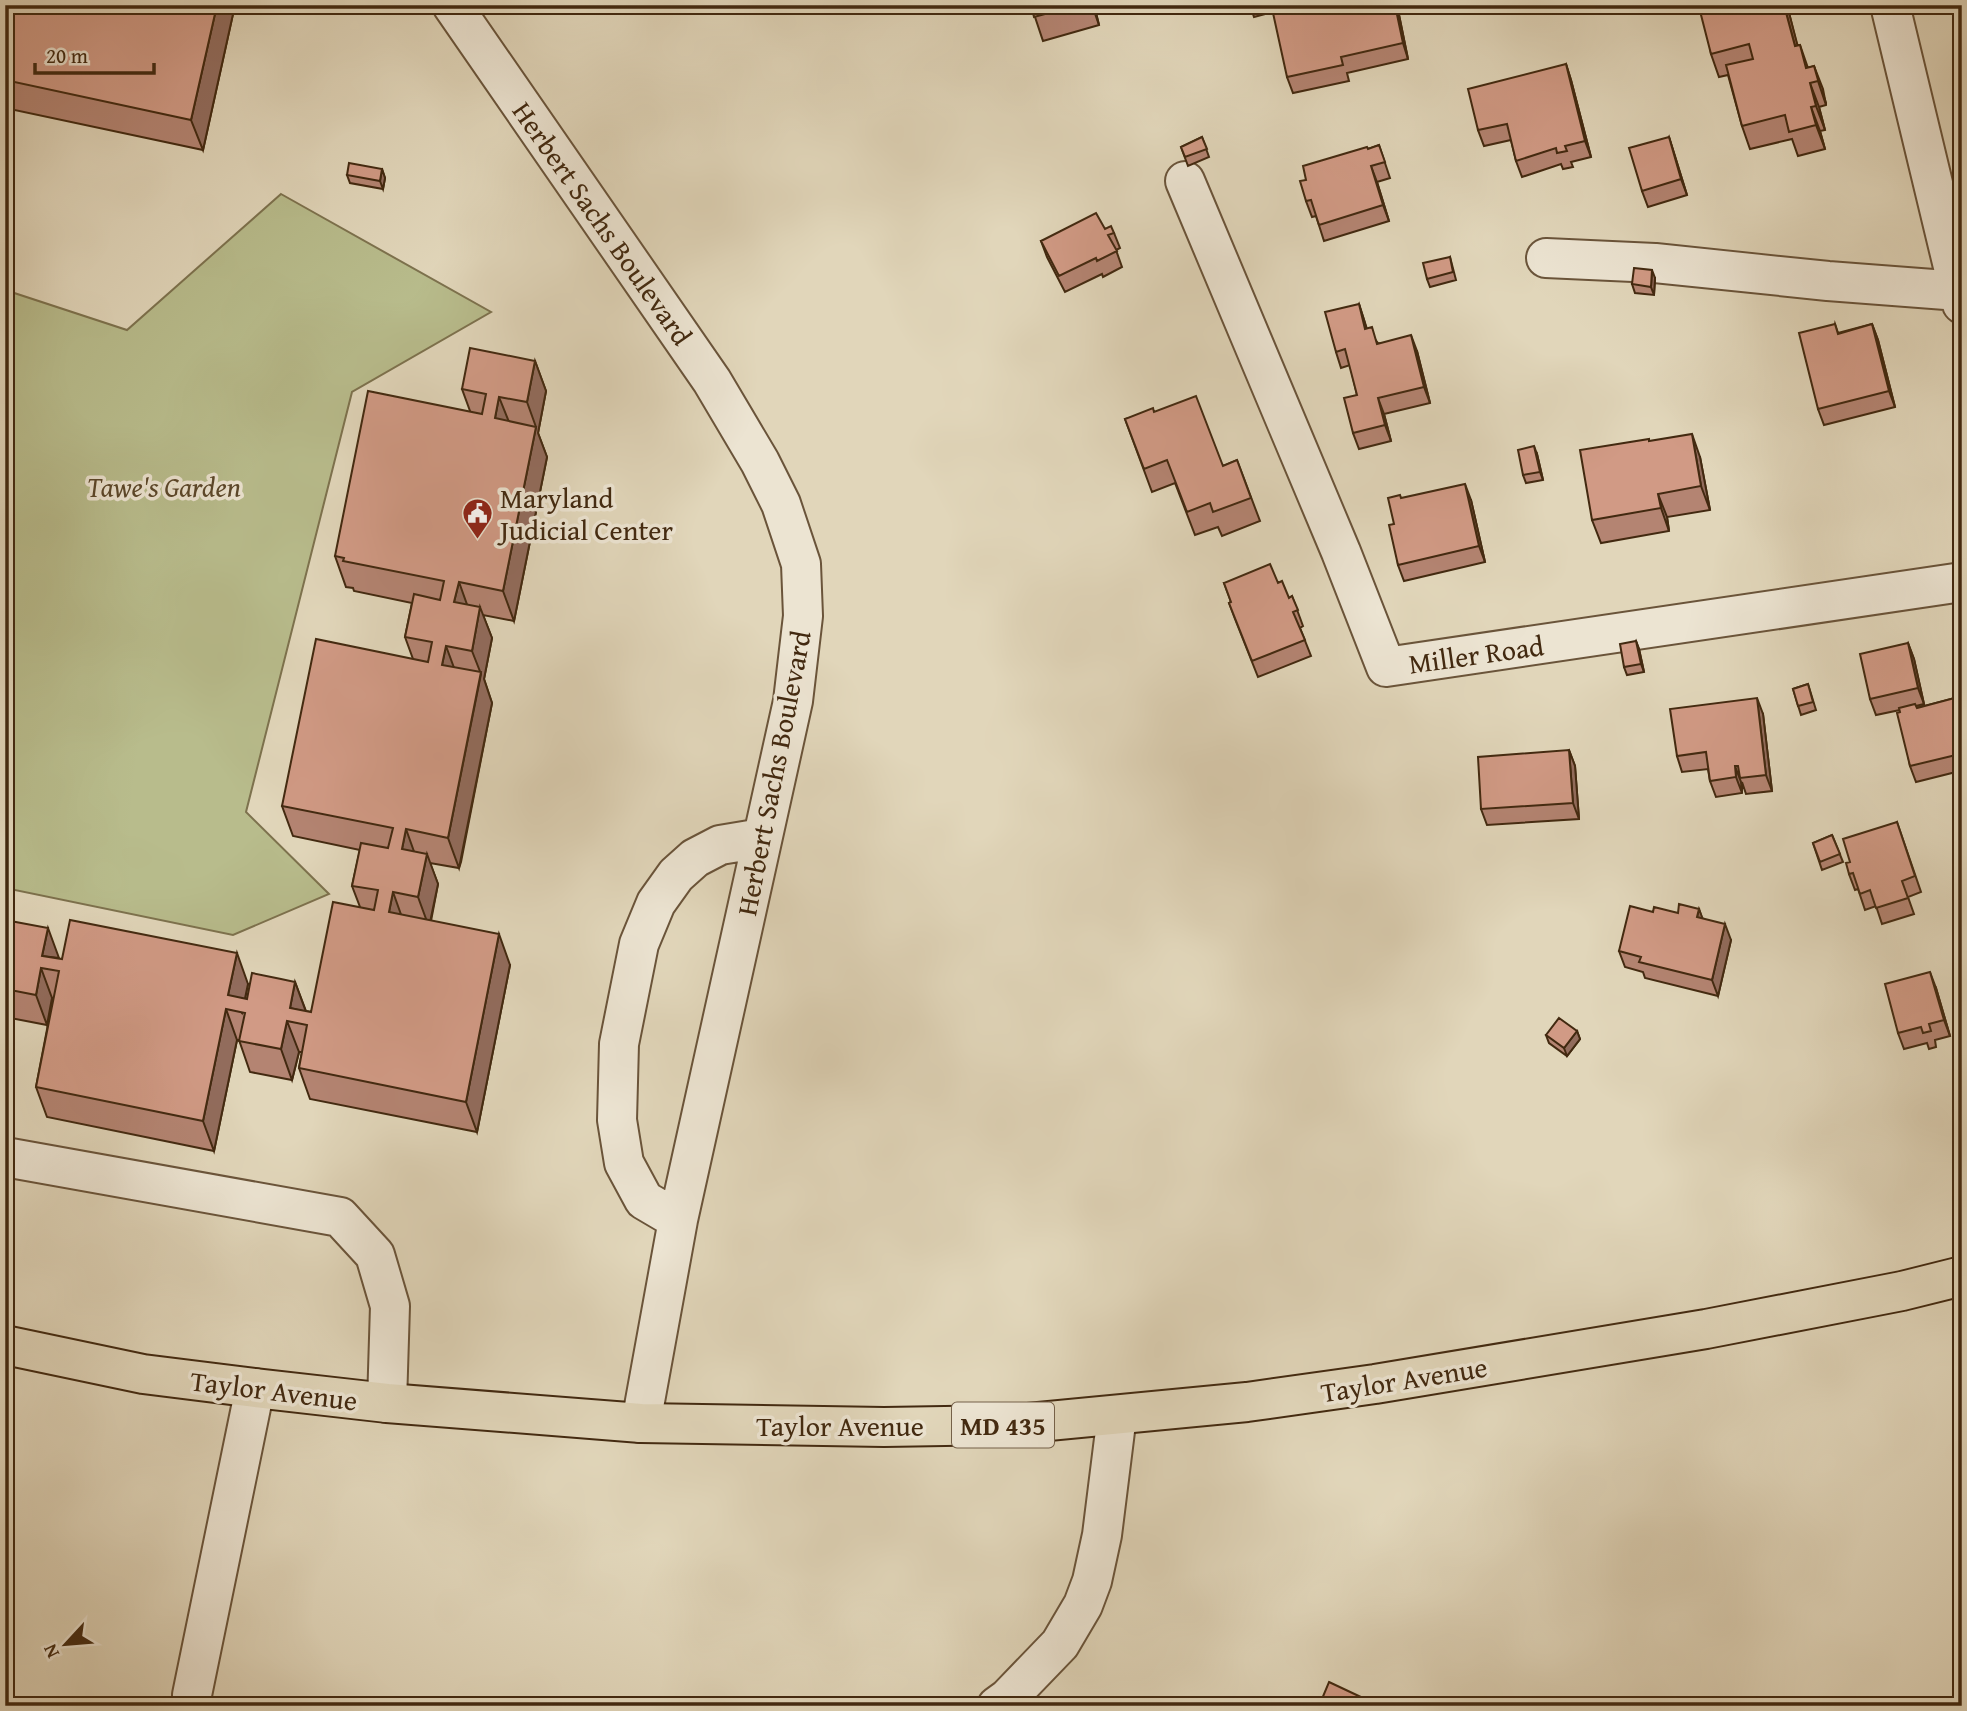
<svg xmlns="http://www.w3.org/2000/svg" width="1967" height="1711" font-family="'Gentium Book Plus',serif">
	<rect width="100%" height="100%" fill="#e1d6ba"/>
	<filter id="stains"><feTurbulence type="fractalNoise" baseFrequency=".00286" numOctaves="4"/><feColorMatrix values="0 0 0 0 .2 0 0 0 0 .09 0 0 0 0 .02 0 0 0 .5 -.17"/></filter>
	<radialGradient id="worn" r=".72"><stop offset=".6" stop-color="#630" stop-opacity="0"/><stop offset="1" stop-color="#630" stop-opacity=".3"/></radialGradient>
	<path fill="#b8bc8c" stroke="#7d724e" stroke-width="2" d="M281,194l210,118 -139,80 -106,420 83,82 -96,41 -228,-47v-598l122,40z"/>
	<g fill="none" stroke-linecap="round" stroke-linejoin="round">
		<defs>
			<path id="minor" d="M452,5l260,376 48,81 21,42 20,60 2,52 -10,85 -115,519 -37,203
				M1890,5l72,299
				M1185,181l156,371 45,115 576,-85
				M1546,258l109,5 173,18 131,10
				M5,1157l335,60 35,38 15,51 -3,97
				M678,1220l-34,-20 -20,-37 -7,-43 2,-76 20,-100 17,-41 20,-28 19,-17 25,-13 42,-7
				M193,1706l-1,-11 63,-307
				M997,1706l11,-8 52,-54 23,-39 9,-24 10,-46 15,-120"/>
			<path id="major" d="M5,1345l138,29 112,14 132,15 254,20 243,4 122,-2 241,-23 128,-18 331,-55 196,-38 60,-15"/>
		</defs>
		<use href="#minor" stroke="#6a543a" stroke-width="42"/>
		<use href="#major" stroke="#422910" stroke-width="42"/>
		<use href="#minor" stroke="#ece4d2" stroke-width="38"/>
		<use href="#major" stroke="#e1d6ba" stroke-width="38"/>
	</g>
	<path fill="#b48472" stroke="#422910" stroke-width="2" d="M5,5h230l-32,145 -198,-42z
		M1031,5h63l5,20 -56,16z
		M1250,5h42v2l-38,10z
		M1309,5h19l2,6 4,-1 -1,-5h64l11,54 -61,14 2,8 -56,12 -6,-16z
		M1704,5h83l10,40h3l8,23 6,-2 12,37v2l-7,2 6,23 -5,1 5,18 -27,7 -6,-17 -42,10 -8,-23 -14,-51 -9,2 -8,-23z
		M1566,64l5,16 20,77 -20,5 2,5 -10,2 -2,-5 -39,13 -6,-16 -5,-21 -27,6 -6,-16z
		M1202,137l7,20 -21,9 -7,-19z
		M1669,137l18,58 -39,12 -6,-16z
		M1379,145l11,33 -13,4 12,39 -65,20 -8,-25 -4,1 -6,-16v-21l62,-31z
		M382,169l3,9 -2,11 -33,-6 -3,-8z
		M1105,229l9,4 6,15 -4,2 6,17 -19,10 -1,-3 -37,18 -18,-35 -6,-16z
		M1450,257l6,23 -26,7 -3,-8z
		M1655,278l-1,17 -19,-2 -3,-9z
		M1359,304l8,25 11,14 39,8 13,52 -46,11 7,27 -32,8 -6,-16 4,-38 -7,-30 -9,3 -5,-16z
		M1835,324l3,9 34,-9 6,16 17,67 -71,18 -6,-16z
		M535,361l11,30 -8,42 9,24 -33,164 -31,-6 9,23 -8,41 8,24 -31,159 -2,6 -29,-5 8,21 -7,37 79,44 -33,167 -167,-33 -11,-31 3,-16h-3l-7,28 -42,-8 -11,-32h-2l-23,111 -167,-34 -11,-30 17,-89h-1l-5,27 -42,-8v-97l54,39 189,25 -3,15h2l48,-17 11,29 5,1 49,-105 -8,-21 8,-36 -67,-14 -11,-30 131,-147 -8,-22 7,-34 -58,-12 -1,-3 -7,-1 -11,-31 135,-145 -8,-22z
		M1154,412l69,54 14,-6 23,61 -38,15 -4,-9 -23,8 -20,-52 -23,9 -27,-73z
		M1650,441l50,16 10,53 -43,7 2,14 -68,12 -9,-23z
		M1537,454l6,26 -17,3 -3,-8z
		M1402,498l69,2 14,62 -81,19 -6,-16 -4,-41z
		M1224,583h54l11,15 3,-2 11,30 -3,2 11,28 -53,21 -23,-58 -6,-16 2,-1z
		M1636,641l3,8 5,23 -17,3 -3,-8z
		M1908,643l6,16 10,45 -8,2 1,2 45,-12v80l-2,-5 -44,11 -6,-16 -10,-56 -24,5 -6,-16z
		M1808,684l8,26 -15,5 -8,-26z
		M1763,714l9,77 -26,3 -4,-12v11l-26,4 -6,-16 -2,-12 -26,3 -5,-16z
		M1569,750l6,16 4,53 -92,6 -6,-16z
		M1897,822l24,70 -13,5 6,17 -32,10 -6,-18 -11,4 -7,-21 -3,1 -6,-16 1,-12z
		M1832,835l11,27 -21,8 -9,-27z
		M1699,909l3,9 29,22 -13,56 -73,-18 -2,-6 -18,-5 -6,-16 34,-39 25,1z
		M1936,988l14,48 -15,4 1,7 -7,2 -2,-6 -23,6 -6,-16z
		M1577,1031l3,8 -13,17 -18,-13 -3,-8z"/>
	<path fill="#926c5d" stroke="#422910" stroke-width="2" d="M217,5h18l-32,145 -12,-30z
		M1092,5h2l5,20z
		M1395,5h2l11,54 -5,-16z
		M1784,5h3l1,4 16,61 -9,-24z
		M1566,64l5,16 20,77 -6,-16z
		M1814,66l9,23 3,16 -8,-24z
		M1810,83l9,24 6,23 -9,-24z
		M1811,107l9,24 5,18 -9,-24z
		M1669,137l5,16 13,42 -6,-16z
		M1371,166l6,16 12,39 -6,-16z
		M382,169l3,9 -2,11 -3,-8z
		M1652,270l3,8 -1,17 -3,-8z
		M1359,304l5,16 7,25 -6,-16z
		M1872,324l6,16 17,67 -6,-16z
		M1411,335l6,16 13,52 -6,-16z
		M535,361l11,30 -8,42 9,24 -33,164 -11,-30 33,-164 -9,-25z
		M499,397l12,30 -16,-9z
		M1378,398l6,16 7,27 -6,-16z
		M1692,434l8,23 10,53 -9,-24z
		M1534,446l3,8 6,26 -3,-8z
		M1465,484l6,16 14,62 -6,-16z
		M1658,494l9,23 2,14 -8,-23z
		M459,582l11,31 -16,-11z
		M480,607l12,31 -8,41 8,24 -33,165 -11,-30 33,-164 -9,-23z
		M1636,641l3,8 5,23 -3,-8z
		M1908,643l6,16 10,45 -6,-16z
		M446,646l11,30 -15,-11z
		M1757,698l6,16 9,77 -6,-16z
		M1569,750l6,16 4,53 -6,-16z
		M1735,766l6,16 1,11 -6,-16z
		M406,829l11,31 -15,-11z
		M427,854l11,30 -9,43 -11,-30z
		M393,892l11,31 -15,-11z
		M1699,909l6,16 -8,-8z
		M1725,924l6,16 -13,56 -6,-16z
		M48,928l11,30 -17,-2z
		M499,934l11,31 -33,167 -11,-30z
		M237,953l11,31 -6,29 -14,-18z
		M41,968l11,30 -5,27 -11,-30z
		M1930,972l6,16 14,48 -6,-16z
		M295,982l11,30 -16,-4z
		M226,1009l11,31 -23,111 -11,-30z
		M287,1021l12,31 -7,28 -11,-31z
		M1577,1031l3,8 -13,17 -3,-8z"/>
	<path fill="#d19a85" stroke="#422910" stroke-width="2" d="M5,5h212l-26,115 -186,-40z
		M1031,5h47l-44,12z
		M1309,5h18l1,7 6,-2 -1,-5h62l8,38 -62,14 2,8 -56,12 -14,-64z
		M1704,5h80l11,41 5,-1 6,23 8,-2 4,14v1l-8,2 6,23 -5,1 5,18 -27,7 -4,-17 -43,11 -16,-61 27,-6 -4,-15 -38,10 -12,-47z
		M1566,64l19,77 -20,5 2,5 -10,2 -1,-5 -40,13 -9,-37 -29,6 -10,-41z
		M1202,137l5,12 -22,8 -4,-10z
		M1669,137l12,42 -39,12 -13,-43z
		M1379,145l6,17 -14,4 12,39 -64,20 -8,-25 -5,1 -6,-20 6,-1 -3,-14 64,-19 1,2z
		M349,163l33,6 -2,12 -33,-6z
		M1096,213l9,16 6,-3 3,7 -6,2 9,16 -20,10 -1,-3 -37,18 -18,-35z
		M1450,257l3,15 -26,7 -4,-16z
		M1634,268l18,2 -1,17 -19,-3z
		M1359,304l6,25 7,-2 5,17 34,-9 13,52 -46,11 7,27 -32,8 -9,-35 13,-3 -12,-46 -9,3 -11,-40z
		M1835,324l3,10 34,-10 17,67 -71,18 -19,-76z
		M470,348l65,13 -8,41 -28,-5 -4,21 41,9 -33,164 -44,-9 -5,20 26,5 -8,44 -26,-5 -4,19 39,7 -33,166 -42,-9 -4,20 25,5 -9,43 -25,-5 -4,20 110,22 -33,168 -167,-34 8,-43 -20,-4 -6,28 -42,-8 6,-28 -19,-4 -23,112 -167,-34 23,-116 -18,-3 -5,27 -31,-6v-69l43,8 -6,28 20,3 8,-39 167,33 -9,42 19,4 5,-26 29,6 14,3 -5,26 21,4 22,-110 41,8 4,-20 -26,-4 9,-43 27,5 5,-20 -111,-22 34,-167 112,23 4,-20 -27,-5 9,-43 26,6 4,-19 -101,-20 1,-3 -9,-2 33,-165 114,23 4,-20 -24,-5z
		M1196,396l27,70 14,-6 14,38 -38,14 -3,-9 -23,9 -20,-52 -23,9 -19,-50 28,-11 1,4z
		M1692,434l9,52 -43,8 3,14 -69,12 -12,-70 69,-11v2z
		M1534,446l6,26 -17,3 -5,-25z
		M1465,484l14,62 -81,19 -9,-40 5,-1 -6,-26 12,-3 1,3z
		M1270,564l8,19 4,-2 7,17 3,-2 6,14 -5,2 12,28 -53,21 -23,-58 2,-1 -7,-19z
		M1636,641l5,23 -17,3 -4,-23z
		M1908,643l10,45 -48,11 -10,-45z
		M1808,684l5,18 -15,4 -5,-17z
		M1962,696v75h-2l-4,-16 -46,11 -13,-53 3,-1 -1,-4 16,-4 2,4z
		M1757,698l9,77 -26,3 -2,-12h-3l1,11 -26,4 -4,-29 -29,4 -7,-47z
		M1569,750l4,53 -92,6 -3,-52z
		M1897,822l18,54 -13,5 6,17 -32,10 -6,-18 -10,4 -7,-21 -4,1 -3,-11 4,-1 -7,-23z
		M1832,835l8,19 -20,8 -7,-19z
		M1679,904l20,5 -2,8 28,7 -13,56 -73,-18 2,-5 -22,-6 11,-45 23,6 1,-5 24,6z
		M1930,972l14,48 -15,4 2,7 -8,2 -2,-6 -23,6 -13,-49z
		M1559,1018l18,13 -13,17 -18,-13z
		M1329,1682l51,24h-61z"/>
	<defs>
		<symbol id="civic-pin" viewBox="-11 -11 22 30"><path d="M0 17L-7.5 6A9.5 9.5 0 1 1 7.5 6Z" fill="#8f2418" stroke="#ece4d2"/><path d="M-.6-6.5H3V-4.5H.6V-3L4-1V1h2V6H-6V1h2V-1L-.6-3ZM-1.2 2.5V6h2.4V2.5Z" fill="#fff"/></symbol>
	</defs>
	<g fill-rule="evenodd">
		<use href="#civic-pin" x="460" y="496" width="35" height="47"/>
	</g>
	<g text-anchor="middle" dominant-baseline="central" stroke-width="7" stroke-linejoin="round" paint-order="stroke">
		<rect fill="#ece4d2" stroke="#75614a" stroke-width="2" x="952" y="1402.5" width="102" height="45" rx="5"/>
		<g font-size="26" font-weight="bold" fill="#422910">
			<text x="1003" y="1425">MD 435</text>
		</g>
		<g font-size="28" fill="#422910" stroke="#ece4d2">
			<text transform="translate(603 223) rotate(55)">Herbert Sachs Boulevard</text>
			<text transform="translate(1476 654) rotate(-8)">Miller Road</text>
			<text transform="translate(773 773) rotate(-79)">Herbert Sachs Boulevard</text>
			<text transform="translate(1404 1379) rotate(-9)">Taylor Avenue</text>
			<text transform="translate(274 1390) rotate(7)">Taylor Avenue</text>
			<text x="840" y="1425">Taylor Avenue</text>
		</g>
		<g font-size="28" font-style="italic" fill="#5a4629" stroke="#ece4d2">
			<text x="164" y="486">Tawe's Garden</text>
		</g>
		<g font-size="28" fill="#422910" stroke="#ece4d2" text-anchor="start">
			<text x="500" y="497">Maryland<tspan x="500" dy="32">Judicial Center</tspan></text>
		</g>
	</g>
	<rect width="1967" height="1711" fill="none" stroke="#e1d6ba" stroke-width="28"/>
	<rect x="7" y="7" width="1953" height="1697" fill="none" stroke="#422910" stroke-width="3.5"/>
	<rect x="14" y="14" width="1939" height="1683" fill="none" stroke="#422910" stroke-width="2"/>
	<g transform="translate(66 1644) rotate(244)" stroke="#ece4d2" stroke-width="5" paint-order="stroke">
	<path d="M0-5L12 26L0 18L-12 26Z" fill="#422910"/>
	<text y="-10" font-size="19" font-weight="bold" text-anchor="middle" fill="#422910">N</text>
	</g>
	<path d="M35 63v10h119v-10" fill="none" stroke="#422910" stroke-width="3.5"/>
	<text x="46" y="63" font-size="21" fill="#422910" stroke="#ece4d2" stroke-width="5" paint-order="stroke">20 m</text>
	<rect width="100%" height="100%" filter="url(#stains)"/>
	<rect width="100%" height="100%" fill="url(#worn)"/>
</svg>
